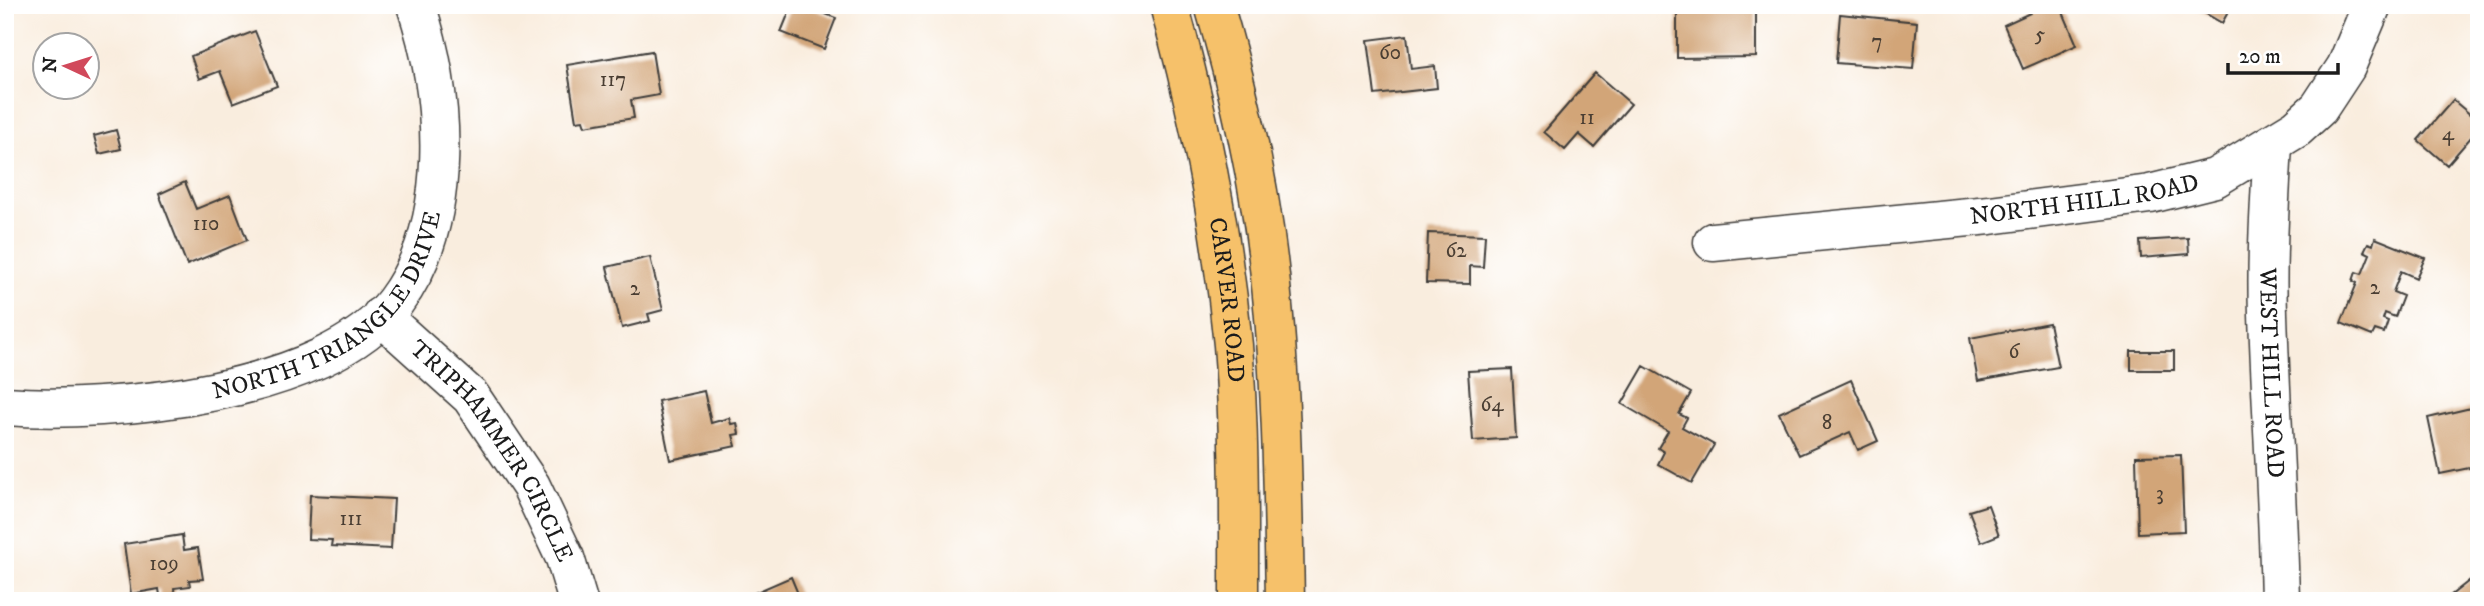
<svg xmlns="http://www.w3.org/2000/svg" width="2484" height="606" font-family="'IM FELL DW Pica',serif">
	<rect width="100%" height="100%" fill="#fff"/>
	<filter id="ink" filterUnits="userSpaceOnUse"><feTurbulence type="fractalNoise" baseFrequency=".0143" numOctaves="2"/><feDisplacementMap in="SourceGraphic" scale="14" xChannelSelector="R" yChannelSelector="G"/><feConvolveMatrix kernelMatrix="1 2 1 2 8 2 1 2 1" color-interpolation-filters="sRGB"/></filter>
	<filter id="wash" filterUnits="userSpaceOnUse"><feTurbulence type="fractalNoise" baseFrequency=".00686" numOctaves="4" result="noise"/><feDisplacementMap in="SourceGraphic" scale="28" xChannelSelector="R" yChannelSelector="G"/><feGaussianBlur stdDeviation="1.57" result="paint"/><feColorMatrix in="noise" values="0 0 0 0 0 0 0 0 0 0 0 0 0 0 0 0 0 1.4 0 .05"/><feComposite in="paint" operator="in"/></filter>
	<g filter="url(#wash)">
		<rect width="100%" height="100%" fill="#f9edde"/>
		<g id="blocks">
			<path fill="#d2a578" d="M792,5h10l34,13 -12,31 -43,-17z
				M1677,5l79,2v50l-79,1z
				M2026,5h34l17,40 -54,24 -19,-44 26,-12z
				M2191,5h41l-10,18z
				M1840,14l77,8 -4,47 -77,-6z
				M255,31l22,55 -44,17 -13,-32 -21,8 -8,-23z
				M1407,35l4,34 24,-3 2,22 -62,7 -7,-55z
				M652,51l7,44 -28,5 3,18 -49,8 -2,-6 -7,1 -9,-56z
				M1595,73l36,31 -37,43 -15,-13 -14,16 -21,-18z
				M2453,100l26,22v6l-32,37 -29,-25z
				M116,130l5,19 -22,5 -5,-18z
				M185,182l11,27 34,-14 17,45 -60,25 -28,-71z
				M1428,233l57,2 -2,32 -13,-1v18l-44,-1z
				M2188,238l1,16 -48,4 -1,-17z
				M2375,238l50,20 -9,20 -15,-7 -8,21 10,4 -8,21 -10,-4 -2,6 5,2 -4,12 -9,-3 -3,6 -31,-13 16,-40 -4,-2 3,-9 6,2 8,-20 -6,-3 4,-8 5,2z
				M650,257l13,53 -15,4 2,7 -28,7 -15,-61z
				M2049,323l9,44 -80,14 -8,-43z
				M2131,351h43v19h-43z
				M1644,366l47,27 -12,21 8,4 -5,9 32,18 -22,38 -34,-19 6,-12 -6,-4 10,-17 -46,-27z
				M1512,369l4,69 -43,3 -5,-70z
				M1851,380l27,61 -20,9 -8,-18 -51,23 -20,-42z
				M704,391l7,32 18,-5 2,6 6,-1 2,11 -6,1 3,11 -66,14 -12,-59z
				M2475,407l4,14v45l-39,8 -12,-56z
				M2181,455l3,76 -46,2 -2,-77z
				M310,495l84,4 -3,50 -60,-3 1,-6 -24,-1z
				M1988,505l11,30 -18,7 -12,-31z
				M182,535l2,15 14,-2 5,31 -14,1 1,6 -16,2 1,11 -14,2 -2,-12 -28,5 -7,-50z
				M2479,573v28h-25l-4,-5z
				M791,577l10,24h-54l-2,-4z"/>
		</g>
	</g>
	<g filter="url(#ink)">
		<use href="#blocks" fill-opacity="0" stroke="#3d3b39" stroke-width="2"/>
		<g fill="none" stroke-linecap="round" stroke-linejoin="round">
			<defs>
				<g id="minor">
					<path id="s1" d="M2273,144c-3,57 -7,113 -5,170 3,96 10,191 12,287"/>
					<path id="s2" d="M1713,242l277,-27 160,-21 65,-16 82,-50 22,-20 27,-41 26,-62"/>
					<path id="s3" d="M381,316l90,81 60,89 34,72 13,43"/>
					<path id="s4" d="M5,406c106,8 321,-12 390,-104 60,-80 51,-207 21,-297"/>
				</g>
				<g id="highway">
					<path id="s5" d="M1169,5c31,112 53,225 64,340 7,85 6,171 6,256"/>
					<path d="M1214,5c26,89 46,179 56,271 12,108 13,216 15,325"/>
				</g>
			</defs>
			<use href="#minor" stroke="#3d3b39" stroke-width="41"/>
			<use href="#highway" stroke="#3d3b39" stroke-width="41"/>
			<use href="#minor" stroke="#fff" stroke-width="38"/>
			<use href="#highway" stroke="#f6c16b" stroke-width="38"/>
		</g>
	</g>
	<g text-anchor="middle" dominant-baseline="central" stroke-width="7" stroke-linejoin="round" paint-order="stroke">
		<g font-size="21" fill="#4a3e33">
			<text x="2040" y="35">5</text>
			<text x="1877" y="42">7</text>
			<text x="1390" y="53">60</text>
			<text x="613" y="80">117</text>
			<text x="1587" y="118">11</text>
			<text x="2448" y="134">4</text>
			<text x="206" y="224">110</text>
			<text x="1456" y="251">62</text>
			<text x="2375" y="288">2</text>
			<text x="635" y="289">2</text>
			<text x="2014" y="352">6</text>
			<text x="1492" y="405">64</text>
			<text x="1827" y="423">8</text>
			<text x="2160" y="494">3</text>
			<text x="351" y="519">111</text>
			<text x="164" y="564">109</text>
		</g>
		<g font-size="24" fill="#1c1c1c" stroke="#fff">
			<text stroke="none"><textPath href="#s2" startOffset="374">NORTH HILL ROAD</textPath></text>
			<text stroke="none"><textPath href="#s4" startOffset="362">NORTH TRIANGLE DRIVE</textPath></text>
			<text stroke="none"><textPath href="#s5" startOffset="301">CARVER ROAD</textPath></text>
			<text stroke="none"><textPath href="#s1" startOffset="229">WEST HILL ROAD</textPath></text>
			<text stroke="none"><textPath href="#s3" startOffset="177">TRIPHAMMER CIRCLE</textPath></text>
		</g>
	</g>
	<rect width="2484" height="606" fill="none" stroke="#fff" stroke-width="28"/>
	<g transform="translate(66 66) rotate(274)"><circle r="33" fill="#ffffff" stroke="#a4a4a4" stroke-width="2"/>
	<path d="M0-5L12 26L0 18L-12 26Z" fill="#d1495b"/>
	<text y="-10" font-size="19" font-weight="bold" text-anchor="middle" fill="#1c1c1c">N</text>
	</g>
	<path d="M2228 63v10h110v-10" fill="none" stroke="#1c1c1c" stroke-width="3.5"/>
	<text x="2239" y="63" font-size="21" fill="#1c1c1c" stroke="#ffffff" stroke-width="5" paint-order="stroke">20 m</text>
</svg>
